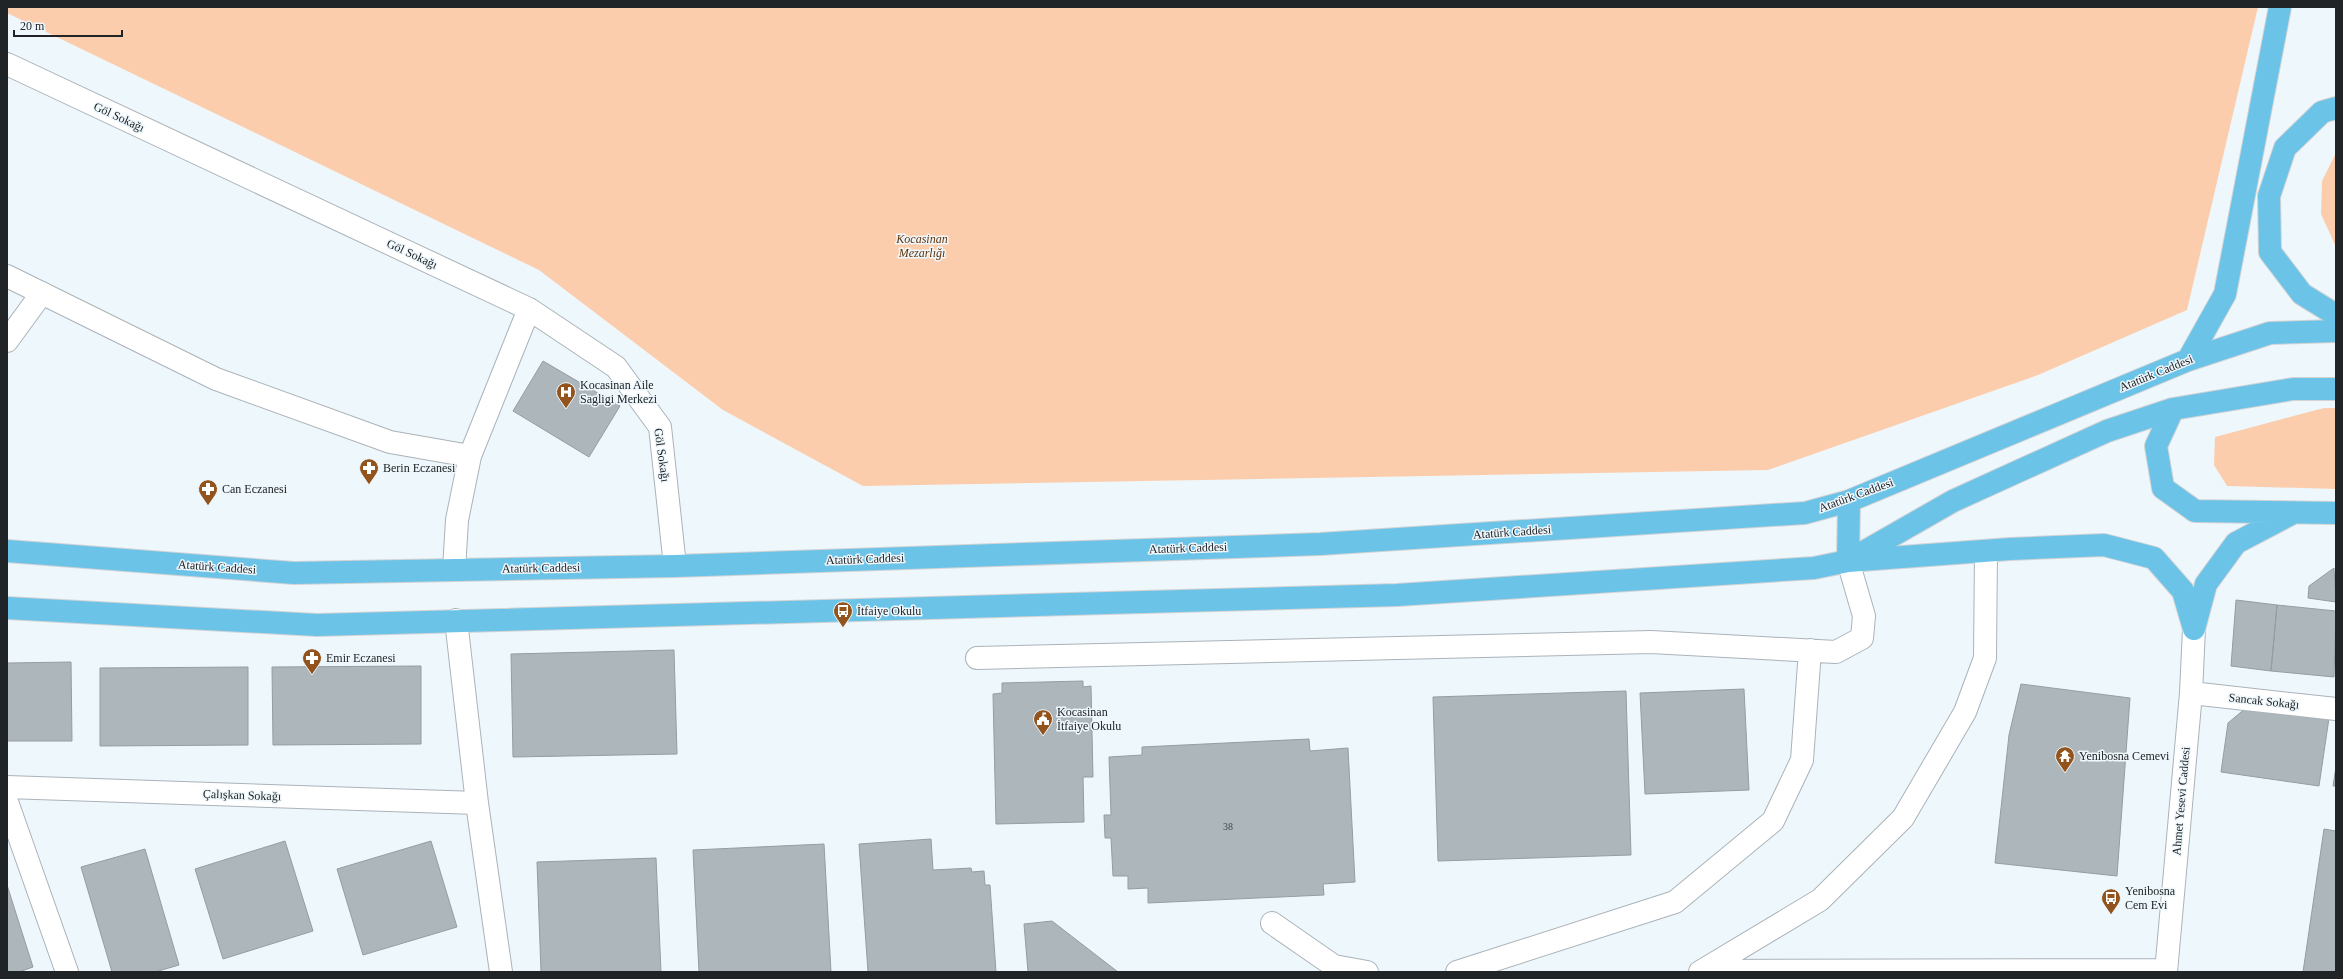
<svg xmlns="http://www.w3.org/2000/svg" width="2343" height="979" font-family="'Times New Roman',serif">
	<rect width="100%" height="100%" fill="#eef7fc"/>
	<path fill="#fccdac" d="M7,7h2251l-71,303 -149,65 -270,95 -905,16 -140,-76 -184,-140 -532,-257z
		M2336,153v94l-15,-33 1,-33z
		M2324,408h12v81l-109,-3 -13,-21 1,-28z"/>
	<path fill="#adb6bb" stroke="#959da3" d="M543,361l77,45 -31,51 -76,-46z
		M2334,568l2,34 -28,-4 1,-12z
		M2236,600l41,5 -6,66 -40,-5z
		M2277,605l59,6 -2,66 -63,-6z
		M674,650l3,104 -164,3 -2,-103z
		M71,662l1,79h-65v-78z
		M421,666v78l-148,1 -1,-78z
		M248,667v78l-148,1v-78z
		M1083,681v6l8,-1 2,91h-10l1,45 -88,2 -3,-130 9,-1v-10z
		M2021,684l109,14 -13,178 -122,-13 14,-128z
		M1744,689l5,101 -104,4 -5,-101z
		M1626,691l5,164 -193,6 -5,-164z
		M2247,707l82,11 -10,68 -98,-14 7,-49z
		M1309,739l1,12 38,-3 7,134 -32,2 1,11 -176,8v-15l-20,1v-13h-15l-2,-38h-6l-1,-23h7l-2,-58 33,-2v-8z
		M2336,767v19h-3z
		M2324,829l12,2v141h-33z
		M931,839l2,31 38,-2 1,4 12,-1 1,14h5l6,87h-128l-9,-128z
		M285,841l28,90 -90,28 -28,-90z
		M431,841l26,86 -94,28 -26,-86z
		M824,844l7,128h-132l-6,-122z
		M145,849l34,116 -24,7h-43l-31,-105z
		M656,858l5,114h-120l-4,-110z
		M7,885l26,82 -14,5h-12z
		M1052,921l66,51h-90l-4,-48z"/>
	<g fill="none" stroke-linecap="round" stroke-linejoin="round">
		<defs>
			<path id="minor" d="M7,64l522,245 87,58 44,60 15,139
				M7,276l209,103 174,63 80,14 59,-147
				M7,341l35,-48
				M454,570l3,-50 13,-64
				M456,620l21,183 24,169
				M977,658l674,-16 185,10 26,-14 2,-22 -16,-55
				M2191,693l145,16
				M7,787l470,16
				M7,802l60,170
				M1272,923l62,43 33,6
				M1703,971l463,-1
				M1457,972l218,-70 98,-81 29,-61 8,-110
				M1700,972l120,-72 83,-82 62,-106 20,-54 1,-107
				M2166,972l25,-279 3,-64"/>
			<path id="major" d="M2336,108l-14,4 -37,36 -16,48 1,56 32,42 34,21
				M2188,360l37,-66 55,-287
				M2173,409l-17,37 7,42 32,23 141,2
				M1849,501l-1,60 162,-12 94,-4 50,13 29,33 11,38
				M7,551l287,22 381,-7 645,-22 485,-31 44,-12 339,-141 82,-27 66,-2
				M7,608l310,17 1080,-30 417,-27 34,-7 105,-60 154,-70 66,-22 120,-20h43
				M2194,629l12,-45 30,-41 57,-30"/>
		</defs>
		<use href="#minor" stroke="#abb3b9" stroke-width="24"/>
		<use href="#major" stroke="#d3d3d4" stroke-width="24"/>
		<use href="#minor" stroke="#fff" stroke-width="22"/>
		<use href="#major" stroke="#6bc3e8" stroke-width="22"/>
	</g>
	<defs>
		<symbol id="hospital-pin" viewBox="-11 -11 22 30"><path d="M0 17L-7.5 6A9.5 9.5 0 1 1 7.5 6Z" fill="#93531d" stroke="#eef7fc"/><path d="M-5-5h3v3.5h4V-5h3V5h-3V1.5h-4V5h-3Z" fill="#fff"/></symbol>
		<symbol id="pharmacy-pin" viewBox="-11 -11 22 30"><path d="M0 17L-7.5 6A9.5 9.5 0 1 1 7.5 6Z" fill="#93531d" stroke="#eef7fc"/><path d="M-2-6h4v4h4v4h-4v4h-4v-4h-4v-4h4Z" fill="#fff"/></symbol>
		<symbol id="bus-pin" viewBox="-11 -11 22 30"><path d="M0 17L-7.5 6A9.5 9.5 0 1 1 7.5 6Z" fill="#93531d" stroke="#eef7fc"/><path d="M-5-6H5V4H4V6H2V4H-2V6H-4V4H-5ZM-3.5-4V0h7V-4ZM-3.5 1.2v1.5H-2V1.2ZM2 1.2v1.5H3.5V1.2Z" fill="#fff"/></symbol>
		<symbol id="civic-pin" viewBox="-11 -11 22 30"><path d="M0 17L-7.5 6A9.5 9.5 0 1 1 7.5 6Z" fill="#93531d" stroke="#eef7fc"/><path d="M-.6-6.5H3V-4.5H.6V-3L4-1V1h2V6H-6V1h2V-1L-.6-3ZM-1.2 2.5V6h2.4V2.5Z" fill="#fff"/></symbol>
		<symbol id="temple-pin" viewBox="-11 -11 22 30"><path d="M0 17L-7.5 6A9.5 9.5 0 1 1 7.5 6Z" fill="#93531d" stroke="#eef7fc"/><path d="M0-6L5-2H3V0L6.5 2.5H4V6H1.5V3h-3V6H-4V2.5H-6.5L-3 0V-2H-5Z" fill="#fff"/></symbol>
	</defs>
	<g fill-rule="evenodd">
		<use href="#hospital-pin" x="555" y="381" width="22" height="30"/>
		<use href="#pharmacy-pin" x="358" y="457" width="22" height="30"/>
		<use href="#pharmacy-pin" x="197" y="478" width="22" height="30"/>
		<use href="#bus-pin" x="832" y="600" width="22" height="30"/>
		<use href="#pharmacy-pin" x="301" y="647" width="22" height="30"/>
		<use href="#civic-pin" x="1032" y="708" width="22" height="30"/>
		<use href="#temple-pin" x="2054" y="745" width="22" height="30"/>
		<use href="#bus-pin" x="2100" y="887" width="22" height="30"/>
	</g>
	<g text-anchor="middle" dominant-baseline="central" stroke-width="3" stroke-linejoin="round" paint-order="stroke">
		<g font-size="10" fill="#44484b">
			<text x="1228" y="826">38</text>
		</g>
		<g font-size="12" fill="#212426" stroke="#eef7fc">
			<text transform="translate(119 117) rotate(25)">Göl Sokağı</text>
			<text transform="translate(412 254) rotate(25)">Göl Sokağı</text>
			<text transform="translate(2156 373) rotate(-22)">Atatürk Caddesi</text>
			<text transform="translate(662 455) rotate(82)">Göl Sokağı</text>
			<text transform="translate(1856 495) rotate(-20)">Atatürk Caddesi</text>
			<text transform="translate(1512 532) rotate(-4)">Atatürk Caddesi</text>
			<text transform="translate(1188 548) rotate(-2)">Atatürk Caddesi</text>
			<text transform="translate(865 559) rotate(-2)">Atatürk Caddesi</text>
			<text transform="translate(217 567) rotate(4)">Atatürk Caddesi</text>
			<text transform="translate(541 568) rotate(-1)">Atatürk Caddesi</text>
			<text transform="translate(2264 701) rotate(6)">Sancak Sokağı</text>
			<text transform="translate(242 795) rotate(2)">Çalışkan Sokağı</text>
			<text transform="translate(2181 801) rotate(-85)">Ahmet Yesevi Caddesi</text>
		</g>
		<g font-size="12" font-style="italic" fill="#643409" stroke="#eef7fc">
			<text x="922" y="239">Kocasinan<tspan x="922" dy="14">Mezarlığı</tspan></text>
		</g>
		<g font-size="12" fill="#212426" stroke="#eef7fc" text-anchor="start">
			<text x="580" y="385">Kocasinan Aile<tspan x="580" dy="14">Sagligi Merkezi</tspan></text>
			<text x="383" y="468">Berin Eczanesi</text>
			<text x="222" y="489">Can Eczanesi</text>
			<text x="857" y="611">İtfaiye Okulu</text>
			<text x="326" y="658">Emir Eczanesi</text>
			<text x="1057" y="712">Kocasinan<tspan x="1057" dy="14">İtfaiye Okulu</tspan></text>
			<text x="2079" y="756">Yenibosna Cemevi</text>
			<text x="2125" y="891">Yenibosna<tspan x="2125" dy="14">Cem Evi</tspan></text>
		</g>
	</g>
	<rect width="2343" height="979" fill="none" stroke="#212426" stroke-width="16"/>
	<path d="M14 30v6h108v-6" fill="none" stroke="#212426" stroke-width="2"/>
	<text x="20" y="30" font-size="12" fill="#212426" stroke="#eef7fc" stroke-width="3" paint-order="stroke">20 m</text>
</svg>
